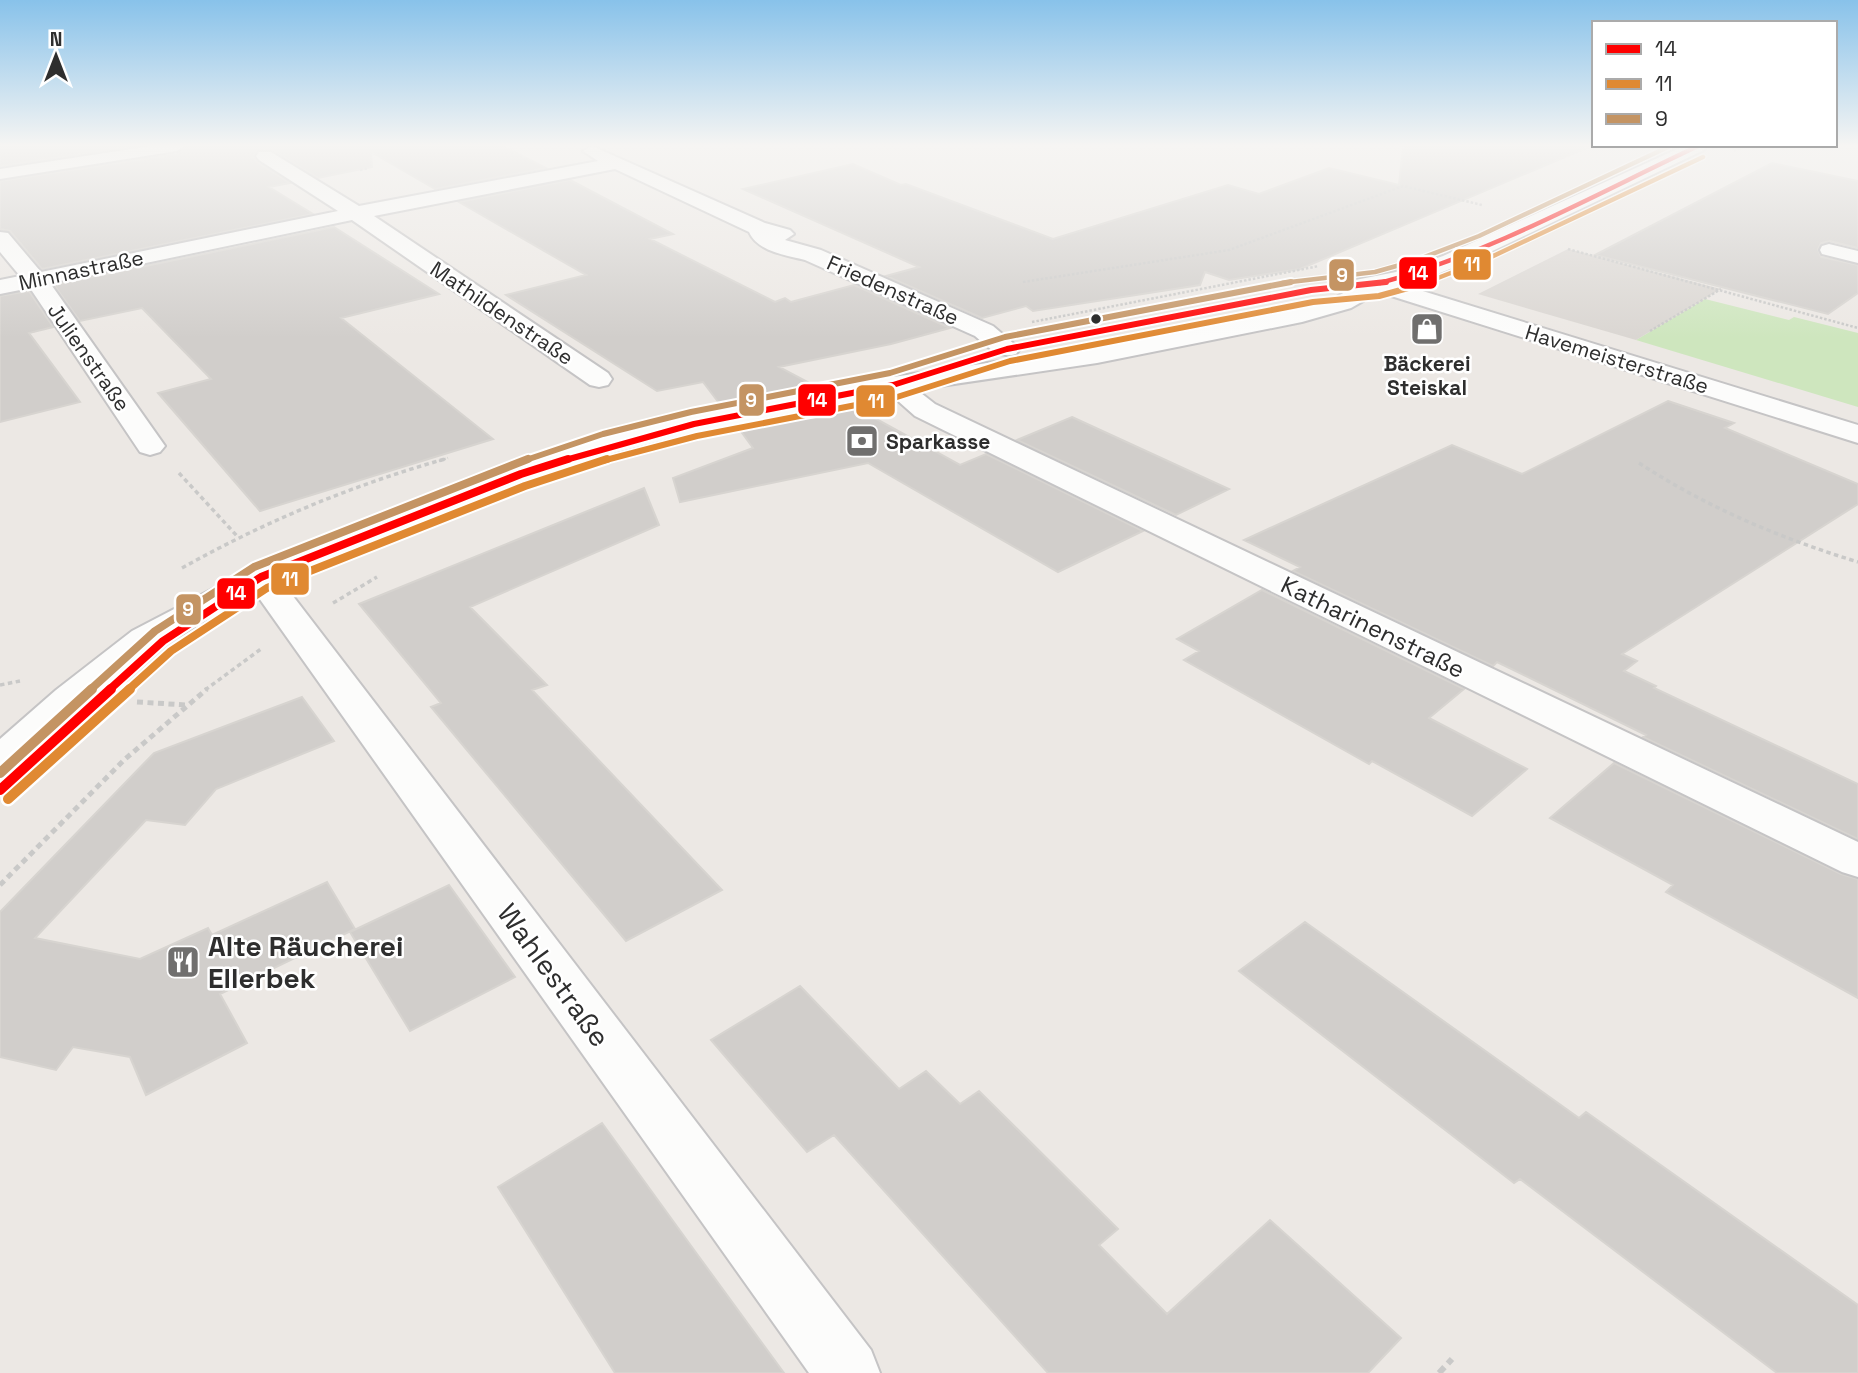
<svg xmlns="http://www.w3.org/2000/svg" width="1858" height="1373" font-family="'Space Grotesk',sans-serif">
	<rect width="100%" height="100%" fill="#ece8e4"/>
	<path fill="#cee6be" d="M1705,299l84,21 5,-3 64,16v74l-222,-67z"/>
	<path fill="#dad6d2" d="M1568,249l153,40 -85,51 -158,-46z"/>
	<path fill="#d1cecb" stroke="#d7d4d0" stroke-width="2" d="M0,146h137l-137,20z
		M187,146h316l43,22 -111,21 -64,-37 1,15 -54,11 -46,-28 -13,-1 -6,7 4,6 33,21 -21,4 44,27 -271,55 -32,-38 -10,-2v-48l177,-27z
		M1403,146h188l-291,123 -71,11 -24,-8 -5,13 -167,26 -7,-5 -44,12 -96,-42 33,-9 -176,-78 110,-25 48,21 5,-1 147,55 175,-54 31,9 70,-26 70,17z
		M1772,163l86,18v67l-28,-7 -9,2 -3,6 3,8 37,8v28l-30,21 -233,-59z
		M570,180l103,54 -23,5 125,63 10,-4 6,4 63,-17 96,43 -59,16 -112,23 40,21 -97,19 -19,-25 -46,9 -151,-96 80,-20 -127,-73z
		M334,227l105,67 -98,24 152,121 -233,72 -102,-118 53,-14 -69,-71 -62,13 -26,-36z
		M29,291l24,36 -24,6 51,69 -80,20v-126z
		M1668,401l66,22 -9,5 133,56v20l-236,150 15,7 -13,10 32,15 -2,2 204,96v55l-215,-102 3,-2 -149,-73 -4,4 -200,-95 7,-4 -56,-27 208,-95 70,29z
		M849,404l111,61 26,-11 157,77 -85,41 -190,-109 -188,39 -7,-24 80,-30 -16,-22z
		M1072,417l157,72 -53,26 -159,-75z
		M644,488l15,37 -189,82 77,78 -15,5 190,200 -96,51 -195,-234 10,-4 -82,-99z
		M1262,590l202,99 -35,29 98,51 -55,47 -100,-55 -3,3 -185,-104 15,-9 -22,-12z
		M302,697l32,44 -118,48 -31,36 -39,-5 -111,118 105,21 68,-31 4,7 115,-53 28,47 -135,65 27,49 -101,52 -16,-38 -57,-10 -17,23 -56,-13v-145l154,-159z
		M1614,763l227,111 17,5v119l-192,-106 7,-7 -123,-67z
		M449,885l66,92 -105,54 -60,-99z
		M1305,922l274,196 7,-6 272,193v68h-81l-257,-194 -6,4 -275,-212z
		M800,986l99,103 27,-18 34,33 19,-13 139,138 -19,16 68,69 103,-94 131,118 -33,35h-320l-214,-238 -27,17 -96,-112z
		M602,1123l95,131 87,119h-169l-117,-186z"/>
	<g fill="none" stroke-linecap="round" stroke-linejoin="round">
		<defs>
			<path id="lane" d="M151,146h34l-8,5 -177,28v-10z
				M1829,244l29,7v12l-36,-9 -2,-4 2,-4z"/>
			<path id="street" d="M592,146l173,77 25,7 4,4 -9,6 36,10 172,76 27,23 -4,5c-18,5 -28,-7 -41,-18l-170,-76c-19,-5 -47,-8 -56,-28l-134,-63 -241,47 234,157 4,6 -4,6 -9,2 -9,-2 -238,-165 -302,63 115,163 -5,6 -10,3 -10,-3 -110,-164 -30,6v-14l20,-4 -20,-24v-20l8,1 33,39 297,-61 -79,-51 -3,-4 3,-4h12l88,54 239,-45 -15,-10z
				M1377,277l481,148v18l-489,-154 -4,-5 4,-5z
				M893,377l10,2 32,25 923,438v35l-16,-5 -927,-456 -35,-31 3,-6z
				M261,567l12,3 598,780 9,23h-71l-565,-796 5,-7z"/>
			<path id="secondary" d="M1684,146h23l-3,4 -222,106 -47,19 -49,13 -35,20 -49,14 -205,41 -204,30 -198,39 -78,20 -85,28 -259,104 -115,63 -74,59 -69,64 -15,4v-35l56,-49 76,-59 117,-61 261,-102 87,-28 97,-25 199,-38 204,-30 193,-37 45,-12 10,-6 -4,-5 4,-5 51,-10 47,-16z"/>
		</defs>
		<use href="#lane" stroke="#c5c4c5" stroke-width="4"/>
		<use href="#street" stroke="#c5c4c5" stroke-width="4"/>
		<use href="#secondary" stroke="#c5c4c5" stroke-width="4"/>
		<path stroke="#c9c9c8" stroke-width="2.5" stroke-dasharray="2.5 2" stroke-linecap="butt" d="M1734,151l11,-5
			M360,170l9,-2
			M1568,249l290,79
			M1023,282l206,-32 174,-64 79,19
			M1032,322l287,-56
			M1650,331l71,-42
			M439,461l9,-3"/>
		<path stroke="#c9c9c8" stroke-width="3.5" stroke-dasharray="4.5 3.5" stroke-linecap="butt" d="M1639,463c69,45 141,75 219,99
			M179,473l58,63
			M182,568c84,-47 171,-83 263,-109
			M333,603l44,-26
			M0,685l20,-4
			M205,690l56,-41"/>
		<path stroke="#c9c9c8" stroke-width="5" stroke-dasharray="6 4.5" stroke-linecap="butt" d="M137,702l50,3
			M0,885l124,-125 83,-71"/>
		<path stroke="#c9c9c8" stroke-width="6" stroke-dasharray="8 5" stroke-linecap="butt" d="M1439,1373l13,-14"/>
		<use href="#lane" fill="#fcfcfb" fill-rule="evenodd"/>
		<use href="#street" fill="#fcfcfb" fill-rule="evenodd"/>
		<use href="#secondary" fill="#fcfcfb" fill-rule="evenodd"/>
		<defs>
			<path id="bus-1-far3" d="M1380,283c111,-30 214,-88 318,-137"/>
			<path id="bus-1-far2" d="M562,461l132,-37 199,-39 114,-36 304,-59 75,-8"/>
			<path id="bus-1-far1" d="M109,690l54,-49 98,-64 260,-103 47,-15"/>
			<path id="bus-1" d="M0,790l111,-101"/>
			<path id="bus-2-far3" d="M1425,283l64,-25 214,-101"/>
			<path id="bus-2-far2" d="M602,461l95,-25 200,-39 113,-36 303,-59 66,-6 51,-14"/>
			<path id="bus-2-far1" d="M128,690l43,-39 96,-63 258,-102 82,-27"/>
			<path id="bus-2" d="M8,799l122,-110"/>
			<path id="bus-3-far3" d="M1282,283l93,-11 39,-11 65,-25 191,-90"/>
			<path id="bus-3-far2" d="M523,461l80,-27 88,-22 199,-39 115,-36 286,-55"/>
			<path id="bus-3-far1" d="M90,690l65,-59 99,-64 274,-108"/>
			<path id="bus-3" d="M0,773l92,-84"/>
		</defs>
		<use href="#bus-1-far3" stroke="#fff" stroke-width="7"/>
		<use href="#bus-1-far2" stroke="#fff" stroke-width="10"/>
		<use href="#bus-1-far1" stroke="#fff" stroke-width="12"/>
		<use href="#bus-1" stroke="#fff" stroke-width="15"/>
		<use href="#bus-2-far3" stroke="#fff" stroke-width="7"/>
		<use href="#bus-2-far2" stroke="#fff" stroke-width="10"/>
		<use href="#bus-2-far1" stroke="#fff" stroke-width="12"/>
		<use href="#bus-2" stroke="#fff" stroke-width="15"/>
		<use href="#bus-3-far3" stroke="#fff" stroke-width="7"/>
		<use href="#bus-3-far2" stroke="#fff" stroke-width="10"/>
		<use href="#bus-3-far1" stroke="#fff" stroke-width="12"/>
		<use href="#bus-3" stroke="#fff" stroke-width="15"/>
		<use href="#bus-1-far3" stroke="#f00" stroke-width="4.5"/>
		<use href="#bus-1-far2" stroke="#f00" stroke-width="6"/>
		<use href="#bus-1-far1" stroke="#f00" stroke-width="8"/>
		<use href="#bus-1" stroke="#f00" stroke-width="10"/>
		<use href="#bus-2-far3" stroke="#e08932" stroke-width="4.5"/>
		<use href="#bus-2-far2" stroke="#e08932" stroke-width="6"/>
		<use href="#bus-2-far1" stroke="#e08932" stroke-width="8"/>
		<use href="#bus-2" stroke="#e08932" stroke-width="10"/>
		<use href="#bus-3-far3" stroke="#c49463" stroke-width="4.5"/>
		<use href="#bus-3-far2" stroke="#c49463" stroke-width="6"/>
		<use href="#bus-3-far1" stroke="#c49463" stroke-width="8"/>
		<use href="#bus-3" stroke="#c49463" stroke-width="10"/>
	</g>
	<linearGradient id="sky" x2="0" y2="1"><stop stop-color="#88c2ea"/><stop offset="0.43" stop-color="#f6f5f3"/><stop offset="1" stop-color="#f6f5f3" stop-opacity="0"/></linearGradient>
	<rect width="1858" height="338" fill="url(#sky)"/>
	<defs>
		<symbol id="shop-square" viewBox="-11 -11 22 22"><rect x="-9" y="-9" width="18" height="18" rx="4" fill="#706f6e" stroke="#fff"/><path d="M-5-2.5h2.3a2.7 3.5 0 0 1 5.4 0H5L5.5 6h-11ZM-1.5-2.5h3a1.5 2.3 0 0 0-3 0Z" fill="#fff"/></symbol>
		<symbol id="bank-square" viewBox="-11 -11 22 22"><rect x="-9" y="-9" width="18" height="18" rx="4" fill="#706f6e" stroke="#fff"/><path d="M-6-4H6V4H-6ZM0-2.3a2.3 2.3 0 1 0 0 4.6a2.3 2.3 0 1 0 0-4.6Z" fill="#fff"/></symbol>
		<symbol id="restaurant-square" viewBox="-11 -11 22 22"><rect x="-9" y="-9" width="18" height="18" rx="4" fill="#706f6e" stroke="#fff"/><path d="M-5-6h1v4h1v-4h1v4h1v-4h1v5L-1.5 .5V6h-2V.5L-5-1ZM5-6V6H3V1.5H1.5Q1.5-4 5-6Z" fill="#fff"/></symbol>
	</defs>
	<g fill-rule="evenodd">
		<use href="#shop-square" x="1408" y="310" width="38" height="38"/>
		<use href="#bank-square" x="843" y="422" width="38" height="38"/>
		<use href="#restaurant-square" x="164" y="943" width="38" height="38"/>
	</g>
	<circle fill="#2e2e2e" stroke="#fff" stroke-width="2.5" cx="1096" cy="319" r="6"/>
	<g text-anchor="middle" dominant-baseline="central" stroke-width="5" stroke-linejoin="round" paint-order="stroke">
		<g font-size="21" fill="#2e2e2e" stroke="#fff">
			<text transform="translate(81 270) rotate(-12)">Minnastraße</text>
			<text transform="translate(893 290) rotate(24)">Friedenstraße</text>
			<text transform="translate(502 313) rotate(34)">Mathildenstraße</text>
			<text transform="translate(89 357) rotate(55)">Julienstraße</text>
			<text transform="translate(1617 359) rotate(17)">Havemeisterstraße</text>
		</g>
		<g font-size="21" font-weight="bold" fill="#2e2e2e" stroke="#fff">
			<text x="1427" y="363">Bäckerei<tspan x="1427" dy="24">Steiskal</tspan></text>
			<text x="886" y="441" text-anchor="start">Sparkasse</text>
		</g>
		<g font-size="24" fill="#2e2e2e" stroke="#fff">
			<text transform="translate(1373 627) rotate(26)">Katharinenstraße</text>
		</g>
		<g font-size="28" font-weight="bold" fill="#2e2e2e" stroke="#fff" text-anchor="start">
			<text x="208" y="946">Alte Räucherei<tspan x="208" dy="32">Ellerbek</tspan></text>
		</g>
		<g font-size="28" fill="#2e2e2e" stroke="#fff">
			<text transform="translate(554 975) rotate(54)">Wahlestraße</text>
		</g>
	</g>
	<g stroke="#fff" stroke-width="2.5">
		<rect x="1452" y="248" width="40" height="33" rx="7" fill="#e08932"/>
		<rect x="1398" y="256" width="40" height="34" rx="7" fill="#f00"/>
		<rect x="1328" y="258" width="27" height="34" rx="7" fill="#c49463"/>
		<rect x="797" y="383" width="40" height="34" rx="7" fill="#f00"/>
		<rect x="738" y="383" width="27" height="34" rx="7" fill="#c49463"/>
		<rect x="855" y="384" width="41" height="34" rx="7" fill="#e08932"/>
		<rect x="270" y="562" width="40" height="34" rx="7" fill="#e08932"/>
		<rect x="216" y="577" width="40" height="33" rx="7" fill="#f00"/>
		<rect x="175" y="593" width="27" height="33" rx="7" fill="#c49463"/>
	</g>
	<g font-size="19" text-anchor="middle" font-weight="bold" fill="#fff">
		<text x="1472" y="271">11</text>
		<text x="1418" y="280">14</text>
		<text x="1342" y="282">9</text>
		<text x="817" y="407">14</text>
		<text x="751" y="407">9</text>
		<text x="876" y="408">11</text>
		<text x="290" y="586">11</text>
		<text x="236" y="600">14</text>
		<text x="188" y="616">9</text>
	</g>
	<rect x="1592" y="21" width="245" height="126" fill="#ffffff" stroke="#ababab" stroke-width="2"/>
	<rect x="1606" y="44" width="35" height="10" fill="#ff0000" stroke="#ababab" stroke-width="2"/>
	<text x="1655" y="56" font-size="21" fill="#2e2e2e">14</text>
	<rect x="1606" y="79" width="35" height="10" fill="#e08932" stroke="#ababab" stroke-width="2"/>
	<text x="1655" y="91" font-size="21" fill="#2e2e2e">11</text>
	<rect x="1606" y="114" width="35" height="10" fill="#c49463" stroke="#ababab" stroke-width="2"/>
	<text x="1655" y="126" font-size="21" fill="#2e2e2e">9</text>
	<g transform="translate(56 56)" stroke="#ffffff" stroke-width="5" paint-order="stroke">
	<path d="M0-5L12 26L0 18L-12 26Z" fill="#2e2e2e"/>
	<text y="-10" font-size="19" font-weight="bold" text-anchor="middle" fill="#2e2e2e">N</text>
	</g>
</svg>
